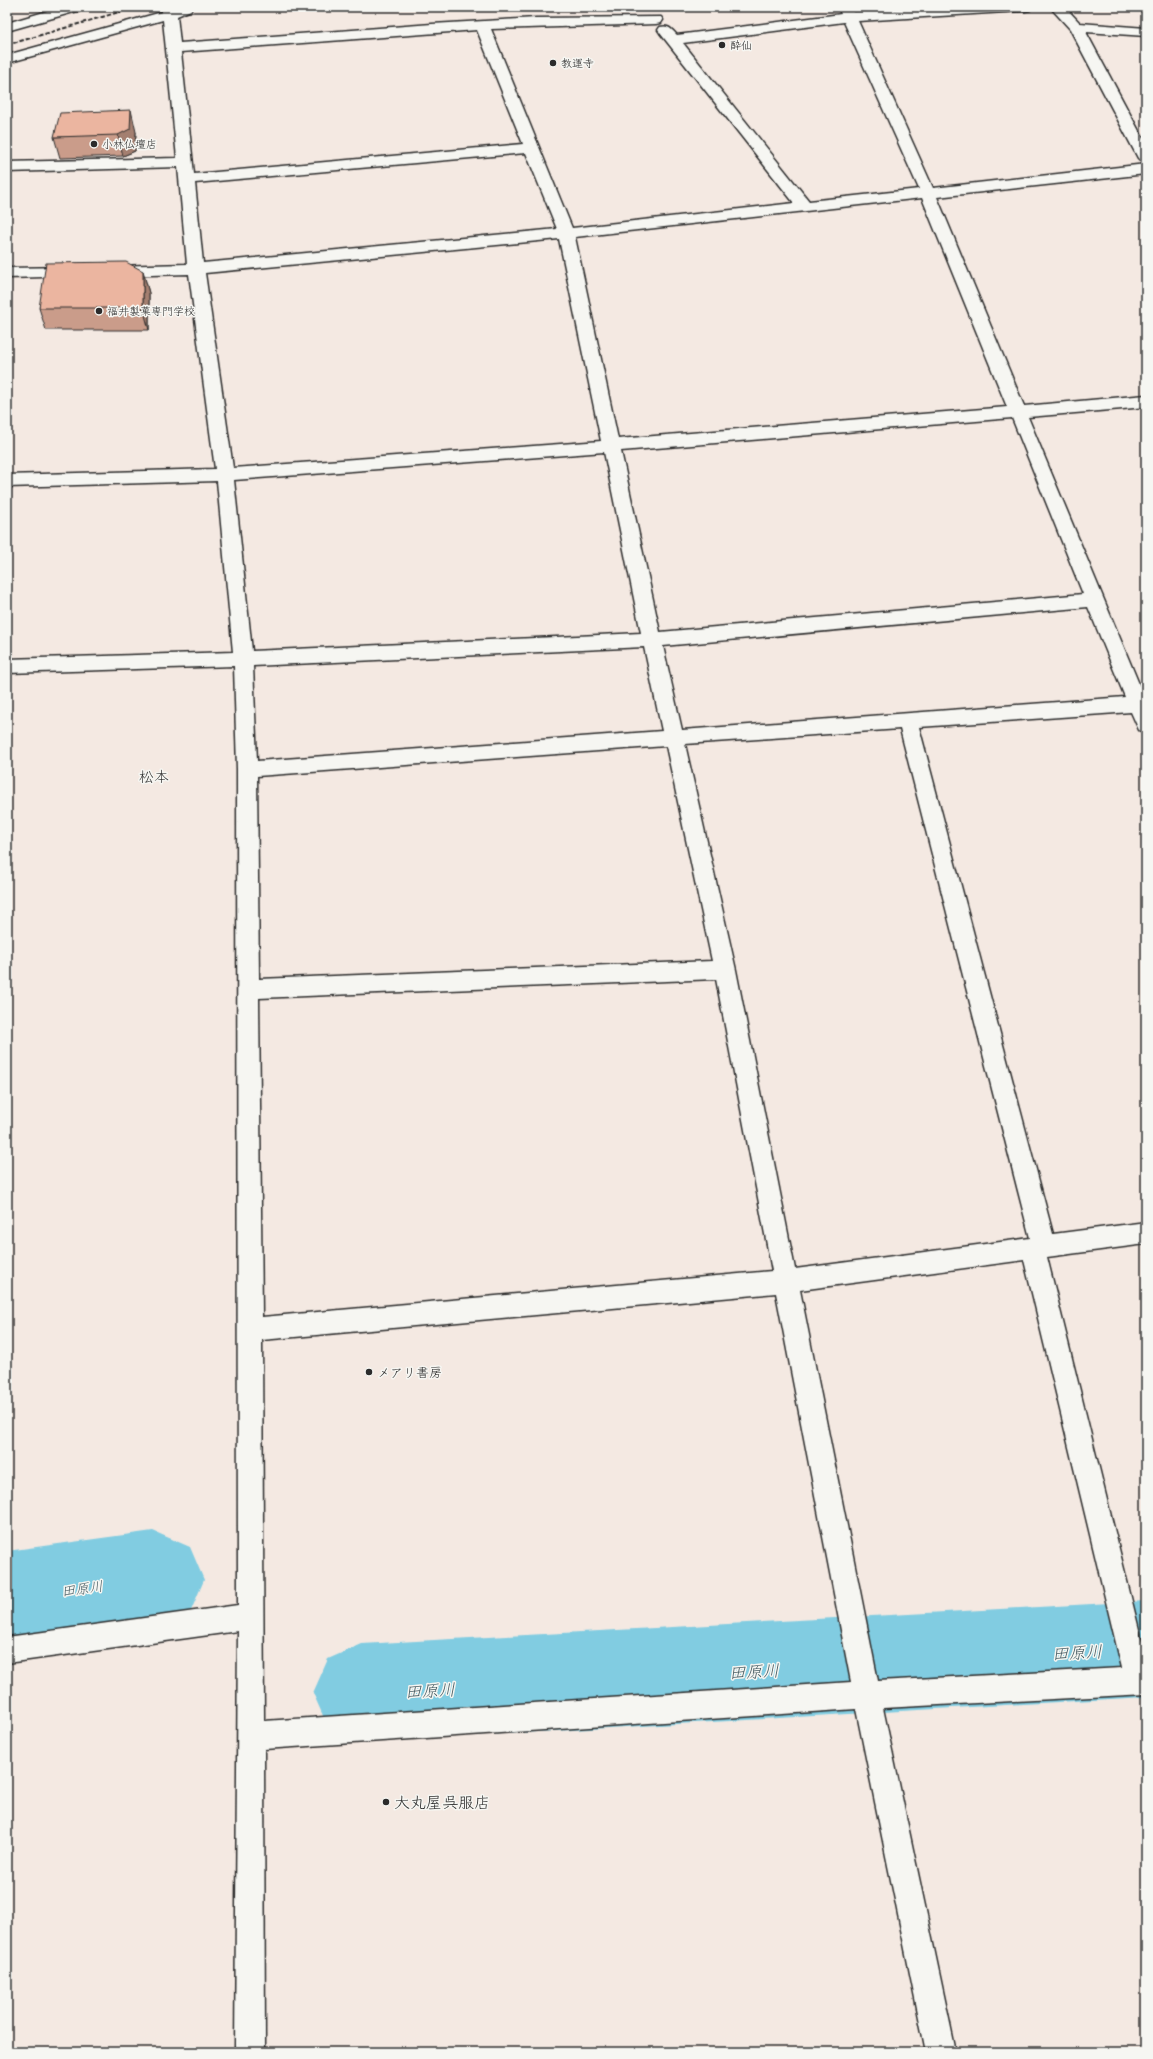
<svg xmlns="http://www.w3.org/2000/svg" width="1153" height="2059" font-family="'Patrick Hand','Klee One',sans-serif">
	<rect width="100%" height="100%" fill="#f4e9e2"/>
	<filter id="ink" filterUnits="userSpaceOnUse"><feTurbulence type="fractalNoise" baseFrequency=".025" numOctaves="2"/><feDisplacementMap in="SourceGraphic" scale="8" xChannelSelector="R" yChannelSelector="G"/><feConvolveMatrix kernelMatrix="1 2 1 2 8 2 1 2 1" color-interpolation-filters="sRGB"/></filter>
	<g filter="url(#ink)">
		<g fill="none" stroke-linecap="round" stroke-linejoin="round">
			<path fill="#81cce1" fill-rule="evenodd" d="M153,1531l37,16 14,33 -14,33 -33,14 -5,-2 -145,20v-94z
				M1146,1601v96l-784,45 -34,-15 -15,-34 15,-34 34,-15z"/>
			<defs>
				<path id="minor" d="M61,7h22l-2,3 -74,21v-8z
					M162,7h31l-2,3 -14,6 3,27 252,-19 104,-6 125,-1 2,3 -2,3 -5,1 -165,5 81,199 222,-25 -134,-170 -2,-3 2,-3c9,-2 11,2 17,8l164,-21 -3,-7h14l2,5 96,-5h82l-2,3 -5,1 -167,10 75,167 213,-24v10l-209,23 87,209 122,-11v12l-118,10 116,279h2v37l-7,-3 -8,-18 -212,15 134,507 93,-12v22l-99,13 99,401v36l-263,14 73,344h-30l-70,-343 -592,40 1,303h-30l3,-421 -231,32v-26l231,-32 -1,-836 -3,-103 -227,7v-14l226,-7 -16,-171 -210,6v-12l208,-6 -26,-195 -77,2 -6,-1 -2,-4 2,-4 6,-1 75,-2 -9,-97 -171,5v-10l170,-4 -14,-138 -156,43v-8l155,-43zM844,22l75,167 -110,12 -126,-158zM477,30l46,114 -329,30 -13,-122zM526,153l31,76 -354,34 -8,-80zM922,198l85,209 -389,32 -43,-202zM559,239l42,202 -368,27 -28,-195zM1012,418l71,176 -423,38 -39,-181zM604,452l37,181 -389,18 -18,-171zM1088,607l37,90 -443,33 -19,-84zM644,647l18,84 -405,30 -4,-95zM900,729l130,509 -235,31 -59,-299 -51,-226zM666,746l46,215 -453,18 -2,-203zM716,979l56,292 -510,46 -3,-319zM1024,1260l98,408 -244,13 -78,-391zM776,1293l75,389 -587,39 -2,-381z
					M1050,7h15l15,16 66,5v8l-60,-4 60,112v19l-5,-2 -3,-3 -68,-129z
					M74,267l6,1 2,4 -2,4 -73,2v-10z"/>
			</defs>
			<use href="#minor" stroke="#2b2b2b" stroke-width="3"/>
			<use href="#minor" fill="#f6f6f2" fill-rule="evenodd"/>
			<path stroke="#2b2b2b" stroke-width="2" stroke-dasharray="4.5 2" stroke-linecap="butt" d="M7,45l129,-38"/>
		</g>
		<path fill="#ca9c8a" stroke="#2b2b2b" d="M136,132l-1,19 -12,5 -63,2 -6,-21z
			M143,271l6,22v37h-103l-7,-22z"/>
		<path fill="#a47f70" stroke="#2b2b2b" d="M131,110l5,22 -1,19 -12,5 -5,-21z
			M143,271l6,22v37l-6,-22z"/>
		<path fill="#ebb5a0" stroke="#2b2b2b" d="M131,110l-1,19 -12,6 -64,2 6,-24z
			M126,262l17,9v37h-104l7,-45z"/>
	</g>
	<g fill="#2b2b2b" stroke="#f6f6f2" stroke-width="1.5">
		<circle cx="722" cy="45" r="4"/>
		<circle cx="553" cy="63" r="4"/>
		<circle cx="94" cy="144" r="4"/>
		<circle cx="99" cy="311" r="4"/>
		<circle cx="369" cy="1372" r="4"/>
		<circle cx="386" cy="1802" r="4"/>
	</g>
	<g text-anchor="middle" dominant-baseline="central" stroke-width="3" stroke-linejoin="round" paint-order="stroke">
		<g font-size="11" fill="#2b2b2b" stroke="#f6f6f2" text-anchor="start">
			<text x="730" y="45">酔仙</text>
			<text x="561" y="63">教運寺</text>
			<text x="102" y="144">小林仏壇店</text>
			<text x="107" y="311">福井製菓専門学校</text>
		</g>
		<g font-size="13" fill="#2b2b2b" stroke="#f6f6f2" text-anchor="start">
			<text x="377" y="1372">メアリ書房</text>
		</g>
		<g font-size="14" font-style="italic" fill="#455b62" stroke="#f6f6f2">
			<text transform="translate(82 1588) rotate(-8)">田原川</text>
		</g>
		<g font-size="15" fill="#2b2b2b" stroke="#f6f6f2">
			<text x="154" y="776">松本</text>
		</g>
		<g font-size="16" fill="#2b2b2b" stroke="#f6f6f2" text-anchor="start">
			<text x="394" y="1802">大丸屋呉服店</text>
		</g>
		<g font-size="17" font-style="italic" fill="#455b62" stroke="#f6f6f2">
			<text transform="translate(1077 1652) rotate(-3)">田原川</text>
			<text transform="translate(754 1671) rotate(-3)">田原川</text>
			<text transform="translate(430 1690) rotate(-3)">田原川</text>
		</g>
	</g>
	<rect width="1153" height="2059" fill="none" stroke="#f6f6f2" stroke-width="24"/>
	<rect x="12" y="12" width="1129" height="2035" fill="none" stroke="#2b2b2b" stroke-width="1.5" filter="url(#ink)"/>
</svg>
